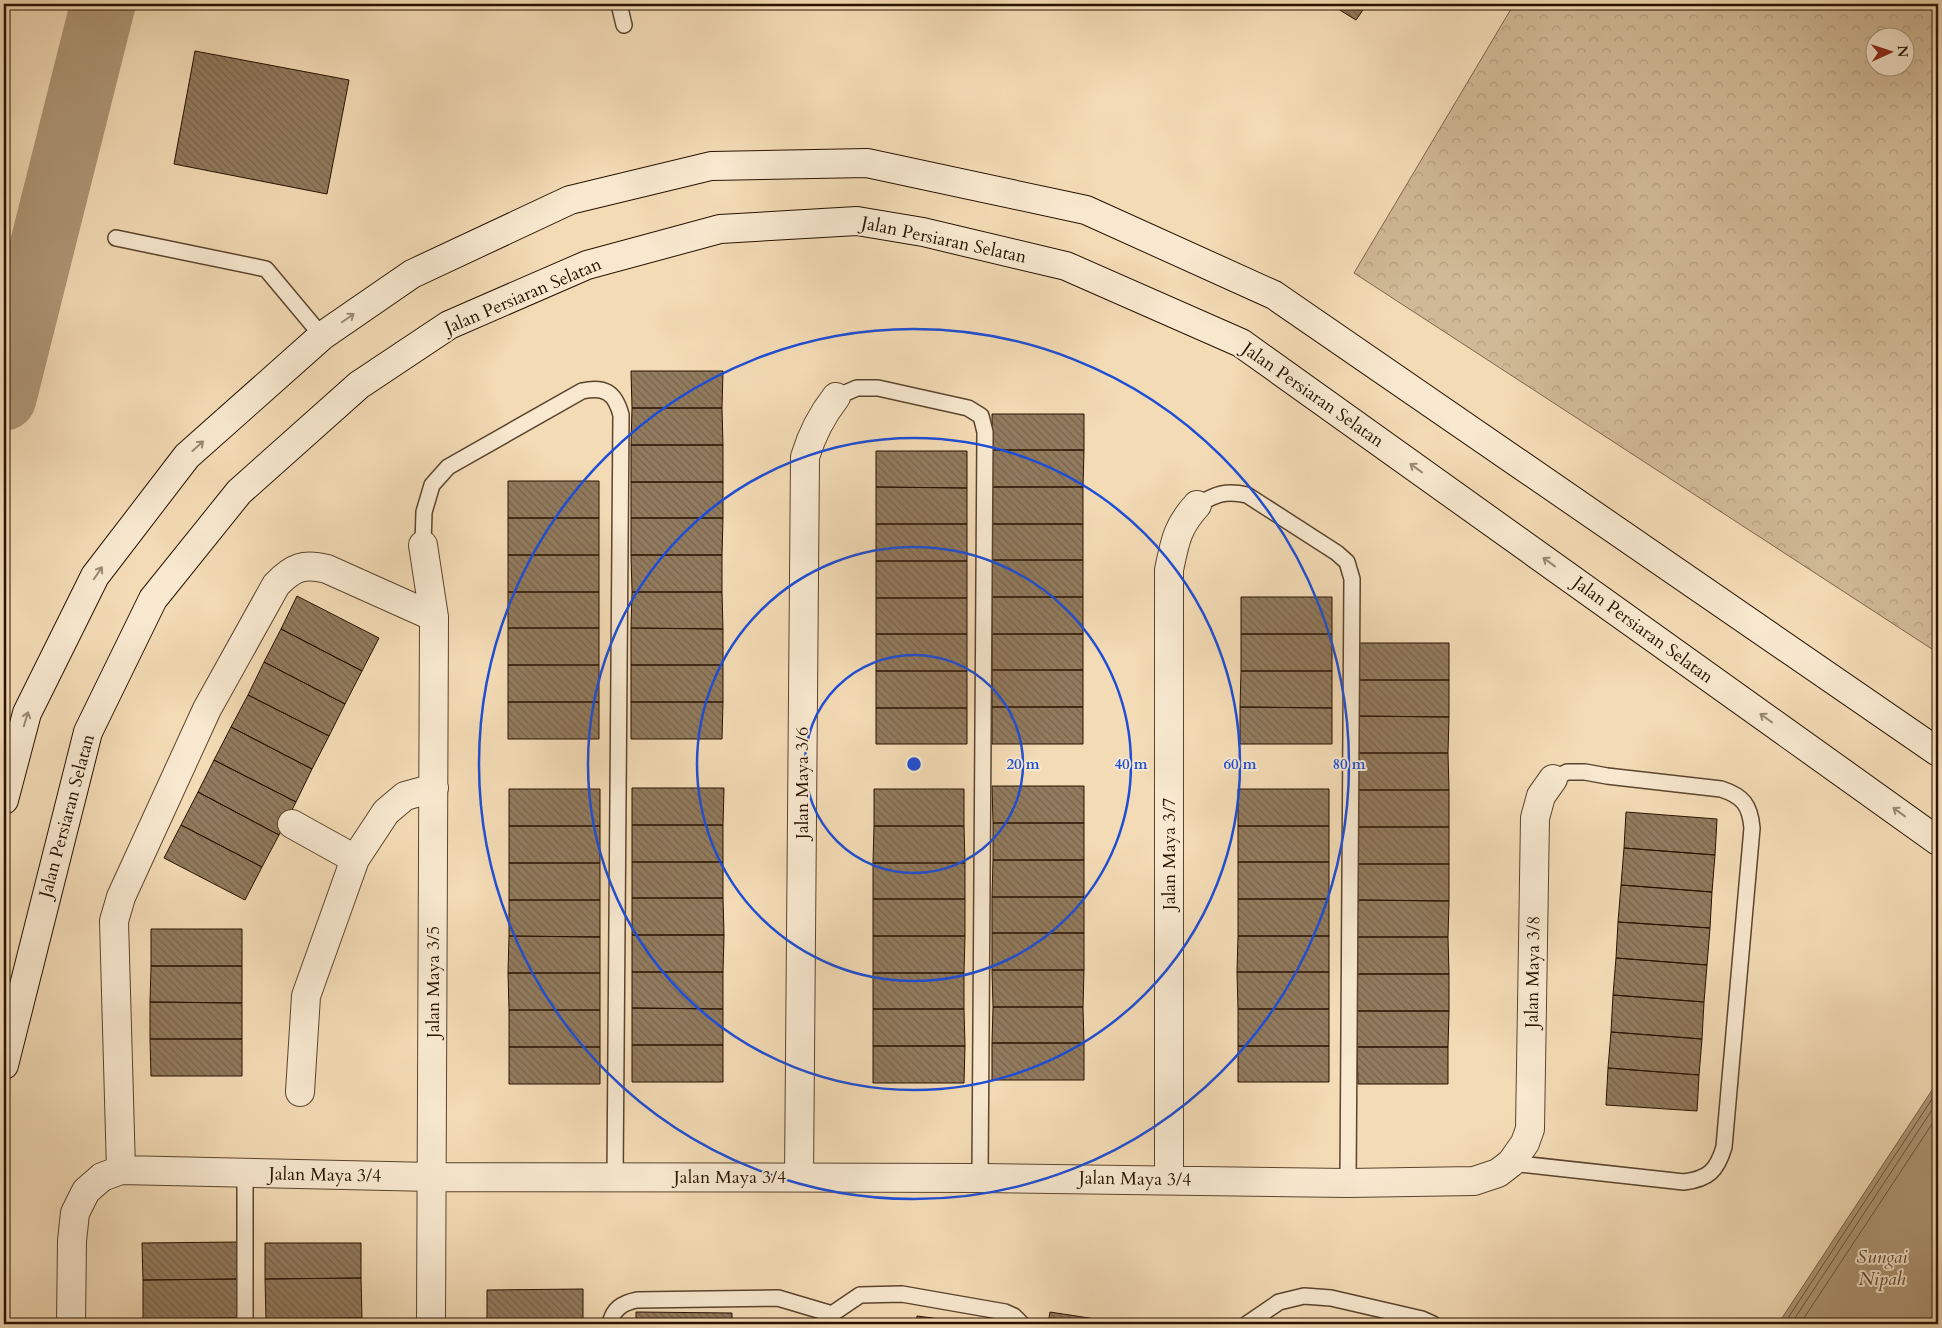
<svg xmlns="http://www.w3.org/2000/svg" width="1942" height="1328" font-family="Cardo,serif">
	<defs>
		<pattern id="forest-crowns" width="20" height="18" patternUnits="userSpaceOnUse" patternTransform="scale(1.25)"><rect width="20" height="18" fill="#d0b996"/><path d="M2 6a3 3 0 1 1 6 0M12 15a3 3 0 1 1 6 0" fill="none" stroke="#b39e80"/></pattern>
		<pattern id="building-back-hatch" width="6" height="6" patternUnits="userSpaceOnUse" patternTransform="scale(1.25)"><rect width="6" height="6" fill="#927b5e"/><path d="M-1 5l2 2M0 0l6 6M5-1l2 2" fill="none" stroke="#77634b"/></pattern>
	</defs>
	<rect width="100%" height="100%" fill="#f3dbb5"/>
	<filter id="stains"><feTurbulence type="fractalNoise" baseFrequency=".004" numOctaves="4"/><feColorMatrix values="0 0 0 0 .2 0 0 0 0 .09 0 0 0 0 .02 0 0 0 .5 -.17"/></filter>
	<radialGradient id="worn" r=".72"><stop offset=".6" stop-color="#630" stop-opacity="0"/><stop offset="1" stop-color="#630" stop-opacity=".3"/></radialGradient>
	<path fill="url(#forest-crowns)" stroke="#7c664b" fill-rule="evenodd" d="M1514,4h424v649l-584,-380zM1874,38h30v30h-30z"/>
	<path fill="#ae9777" stroke="#786247" d="M1938,1081v243h-160z"/>
	<g fill="none" stroke-linecap="round" stroke-linejoin="round">
		<path stroke="#6b543c" stroke-width="1" d="M1784,1324l154,-234
			M1791,1324l147,-223
			M1800,1324l138,-209"/>
		<path stroke="#ae9777" stroke-width="65" d="M4,398l99,-394"/>
	</g>
	<path fill="url(#building-back-hatch)" stroke="#281200" d="M1330,4h37l-11,16z
		M195,51l154,29 -22,114 -153,-30z
		M631,371h92l-1,37h-90z
		M632,408h90l1,37h-92z
		M992,414h92v36h-92z
		M631,445h92v37h-92z
		M992,450h92l-1,37h-91z
		M876,451h91v37l-91,-1z
		M508,481h91v37h-91z
		M631,482h92v36h-92z
		M876,487l91,1v36h-91z
		M992,487h91v37h-91z
		M508,518h91v37h-91z
		M631,518h92l-1,37h-91z
		M876,524h91v37h-91z
		M992,524h91v36h-91z
		M508,555h91v37h-91z
		M631,555h91v37h-90z
		M992,560h91v37h-91z
		M876,561h91v37h-91z
		M508,592h91v36h-91z
		M632,592h90l1,37 -92,-1z
		M297,596l82,42 -17,33 -81,-42z
		M992,597h91v37h-91z
		M1241,597h91v37h-91z
		M876,598h91v36h-91z
		M508,628h91v37h-91z
		M631,628l92,1v36h-92z
		M281,629l81,42 -17,33 -81,-42z
		M876,634h91v37h-91z
		M992,634h91v36h-91z
		M1241,634h91v37h-91z
		M1357,643h92v37h-92z
		M264,662l81,42 -16,32 -81,-41z
		M508,665h91v37h-91z
		M631,665h92v37h-92z
		M992,670h91v37h-91z
		M876,671h91v37h-91z
		M1241,671h91v37l-92,-1z
		M1357,680h92v37l-92,-1z
		M248,695l81,41 -17,33 -81,-42z
		M508,702h91v37h-91z
		M631,702h92l-1,37h-91z
		M992,707h91v37h-91z
		M1240,707l92,1v36h-92z
		M876,708h91v36h-91z
		M1357,716l92,1 -1,36h-90z
		M231,727l81,42 -16,33 -82,-42z
		M1358,753h90l1,37h-91z
		M214,760l82,42 -17,33 -81,-43z
		M992,786h92v37h-91z
		M632,788h92l-1,37h-91z
		M509,789h91v37h-91z
		M874,789h90v37h-90z
		M1238,789h91v37h-91z
		M1358,790h91v37h-92z
		M198,792l81,43 -17,32 -81,-42z
		M1626,812l91,7 -2,36 -91,-7z
		M993,823h91v37h-91z
		M181,825l81,42 -17,33 -81,-42z
		M632,825h91v37h-91z
		M509,826h91v37h-91z
		M874,826h90l1,37h-92z
		M1238,826h91v36h-91z
		M1357,827h92v37h-92z
		M1624,848l91,7 -3,37 -91,-7z
		M993,860h91v37h-92z
		M632,862h91v36h-91z
		M1238,862h91v37h-91z
		M509,863h91v37h-91z
		M873,863h92v36h-92z
		M1357,864h92v37l-91,-1z
		M1621,885l91,7 -2,36 -92,-6z
		M992,897h92v36h-92z
		M632,898h91l1,37h-92z
		M873,899h92v37h-92z
		M1238,899h91v37h-91z
		M509,900h91v37l-91,-1z
		M1358,900l91,1 -1,36h-91z
		M1618,922l92,6 -3,37 -91,-7z
		M151,929h91v37h-91z
		M992,933h92v37h-92z
		M632,935h92l-1,37h-91z
		M509,936l91,1v36h-92z
		M873,936h92l-1,37h-91z
		M1238,936h91v36h-92z
		M1357,937h91l1,37h-92z
		M1616,958l91,7 -3,37 -91,-7z
		M151,966h91v37l-92,-1z
		M992,970h92l-1,37h-90z
		M632,972h91v37l-91,-1z
		M1237,972h92v37h-91z
		M508,973h92v37h-91z
		M873,973h91v36h-91z
		M1357,974h92v37h-92z
		M1613,995l91,7 -2,37 -91,-7z
		M150,1002l92,1v36h-92z
		M993,1007h90l1,36h-92z
		M632,1008l91,1v36h-91z
		M873,1009h91l1,37h-92z
		M1238,1009h91v37h-91z
		M509,1010h91v37h-91z
		M1357,1011h92l-1,36h-91z
		M1611,1032l91,7 -3,36 -91,-7z
		M150,1039h92v37h-91z
		M992,1043h92v37h-92z
		M632,1045h91v37h-91z
		M873,1046h92l-1,37h-91z
		M1238,1046h91v36h-91z
		M509,1047h91v37h-91z
		M1357,1047h91v37h-90z
		M1608,1068l91,7 -2,36 -91,-6z
		M238,1242l1,37 -96,1 -1,-37z
		M265,1243h96v35l-96,1z
		M361,1278l1,40 -96,1 -1,-40z
		M239,1279v39l-96,1v-39z
		M583,1289v35h-96v-34z
		M636,1312l96,1v11h-96z
		M1050,1312l78,12h-80z
		M917,1316l61,8h-62z
		M239,1318v6h-96v-5z
		M362,1318v6h-96v-5z"/>
	<g fill="none" stroke-linecap="round" stroke-linejoin="round">
		<defs>
			<path id="lane" d="M619,4l5,21
				M116,238l150,31 56,67
				M836,397l21,-9h21l90,20 13,8 4,16 -5,746
				M1197,505c19,-11 29,-15 50,-10l90,58 10,9 5,17 -4,604
				M423,545l1,-33 8,-27 16,-18 134,-76c22,-5 33,1 39,24l-6,762
				M1511,1163l173,19c24,-3 33,-11 40,-35l28,-319c-2,-23 -9,-32 -31,-39l-114,-13 -22,-4h-18l-14,7
				M245,1173v151
				M610,1324c3,-15 12,-21 27,-24l141,-2 54,16
				M827,1324l5,-10 28,-19 42,-1 103,18 9,4 8,8
				M1247,1324l32,-22 25,-6 27,2 91,21 11,5"/>
			<path id="street" d="M423,545l11,72 -3,707
				M292,824l63,35
				M300,1092l6,-96 49,-137 31,-47 19,-16 29,-8
				M121,1170l-7,-249 7,-24 86,-188 69,-124c17,-18 28,-22 51,-16l107,48
				M799,1177l6,-720c7,-23 16,-41 31,-60
				M1169,1180v-610c6,-29 8,-43 28,-65
				M71,1324l1,-83 3,-28 11,-22 16,-14 19,-7 311,7 548,1 368,5 126,-2 24,-8 13,-10 14,-20 5,-14 5,-311 6,-22 12,-17"/>
			<path id="secondary" d="M4,800l23,-87 68,-137 92,-120 135,-120 90,-62 158,-74 141,-34 156,-3 219,47 188,85 664,457
				M4,1065l84,-333 65,-133 86,-107 120,-107 90,-60 138,-60 133,-36 137,-8 66,11 143,34 175,77 697,498"/>
		</defs>
		<use href="#lane" stroke="#5b442d" stroke-width="18"/>
		<use href="#street" stroke="#5b442d" stroke-width="30"/>
		<use href="#secondary" stroke="#281200" stroke-width="30"/>
		<use href="#lane" stroke="#f7e8cf" stroke-width="15"/>
		<use href="#street" stroke="#f7e8cf" stroke-width="28"/>
		<use href="#secondary" stroke="#f7e8cf" stroke-width="28"/>
	</g>
	<defs><path id="oneway-shaft" d="M-6 0H5M1.5-3L5.5 0L1.5 3" fill="none" stroke-width="1.6" stroke-linecap="round" stroke-linejoin="round" transform="scale(1.25)"/></defs>
	<g stroke="#9a8872">
		<use href="#oneway-shaft" transform="translate(348 318) rotate(-35)"/>
		<use href="#oneway-shaft" transform="translate(198 446) rotate(-42)"/>
		<use href="#oneway-shaft" transform="translate(1416 468) rotate(-144)"/>
		<use href="#oneway-shaft" transform="translate(1549 562) rotate(-144)"/>
		<use href="#oneway-shaft" transform="translate(98 573) rotate(-56)"/>
		<use href="#oneway-shaft" transform="translate(1766 718) rotate(-144)"/>
		<use href="#oneway-shaft" transform="translate(26 719) rotate(-73)"/>
		<use href="#oneway-shaft" transform="translate(1899 812) rotate(-144)"/>
	</g>
	<g fill="none" stroke="#1d4ed8" stroke-width="2.5">
		<circle cx="914" cy="764" r="109"/>
		<circle cx="914" cy="764" r="217"/>
		<circle cx="914" cy="764" r="326"/>
		<circle cx="914" cy="764" r="435"/>
	</g>
	<g text-anchor="middle" dominant-baseline="central" stroke-width="4" stroke-linejoin="round" paint-order="stroke">
		<g font-size="18" fill="#281200" stroke="#f7e8cf">
			<text transform="translate(944 240) rotate(12)">Jalan Persiaran Selatan</text>
			<text transform="translate(523 296) rotate(-23)">Jalan Persiaran Selatan</text>
			<text transform="translate(1313 395) rotate(35)">Jalan Persiaran Selatan</text>
			<text transform="translate(1643 630) rotate(36)">Jalan Persiaran Selatan</text>
			<text transform="translate(802 783) rotate(-90)">Jalan Maya 3/6</text>
			<text transform="translate(67 816) rotate(-75)">Jalan Persiaran Selatan</text>
			<text transform="translate(1169 854) rotate(-90)">Jalan Maya 3/7</text>
			<text transform="translate(1533 972) rotate(-89)">Jalan Maya 3/8</text>
			<text transform="translate(433 982) rotate(-90)">Jalan Maya 3/5</text>
			<text transform="translate(325 1175) rotate(1)">Jalan Maya 3/4</text>
			<text x="730" y="1177">Jalan Maya 3/4</text>
			<text transform="translate(1135 1179) rotate(1)">Jalan Maya 3/4</text>
		</g>
		<g font-size="19" font-style="italic" fill="#5e4730" stroke="#f7e8cf">
			<text x="1882" y="1257">Sungai<tspan x="1882" dy="22">Nipah</tspan></text>
		</g>
	</g>
	<circle cx="914" cy="764" r="8" fill="#1d4ed8" stroke="#f7e8cf" stroke-width="2.5"/>
	<g font-size="15" text-anchor="middle" font-weight="bold" fill="#1d4ed8" stroke="#f7e8cf" stroke-width="4" stroke-linejoin="round" paint-order="stroke">
		<text x="1023" y="769">20 m</text>
		<text x="1131" y="769">40 m</text>
		<text x="1240" y="769">60 m</text>
		<text x="1349" y="769">80 m</text>
	</g>
	<rect width="1942" height="1328" fill="none" stroke="#f3dbb5" stroke-width="20"/>
	<rect x="5" y="5" width="1932" height="1318" fill="none" stroke="#281200" stroke-width="2.5"/>
	<rect x="10" y="10" width="1922" height="1308" fill="none" stroke="#281200"/>
	<g transform="translate(1890 52) rotate(87)"><circle r="24" fill="#f7e8cf" stroke="#a4927c"/>
	<path d="M0-4L9 19L0 12L-9 19Z" fill="#8f2418"/>
	<text y="-8" font-size="14" font-weight="bold" text-anchor="middle" fill="#281200">N</text>
	</g>
	<rect width="100%" height="100%" filter="url(#stains)"/>
	<rect width="100%" height="100%" fill="url(#worn)"/>
</svg>
